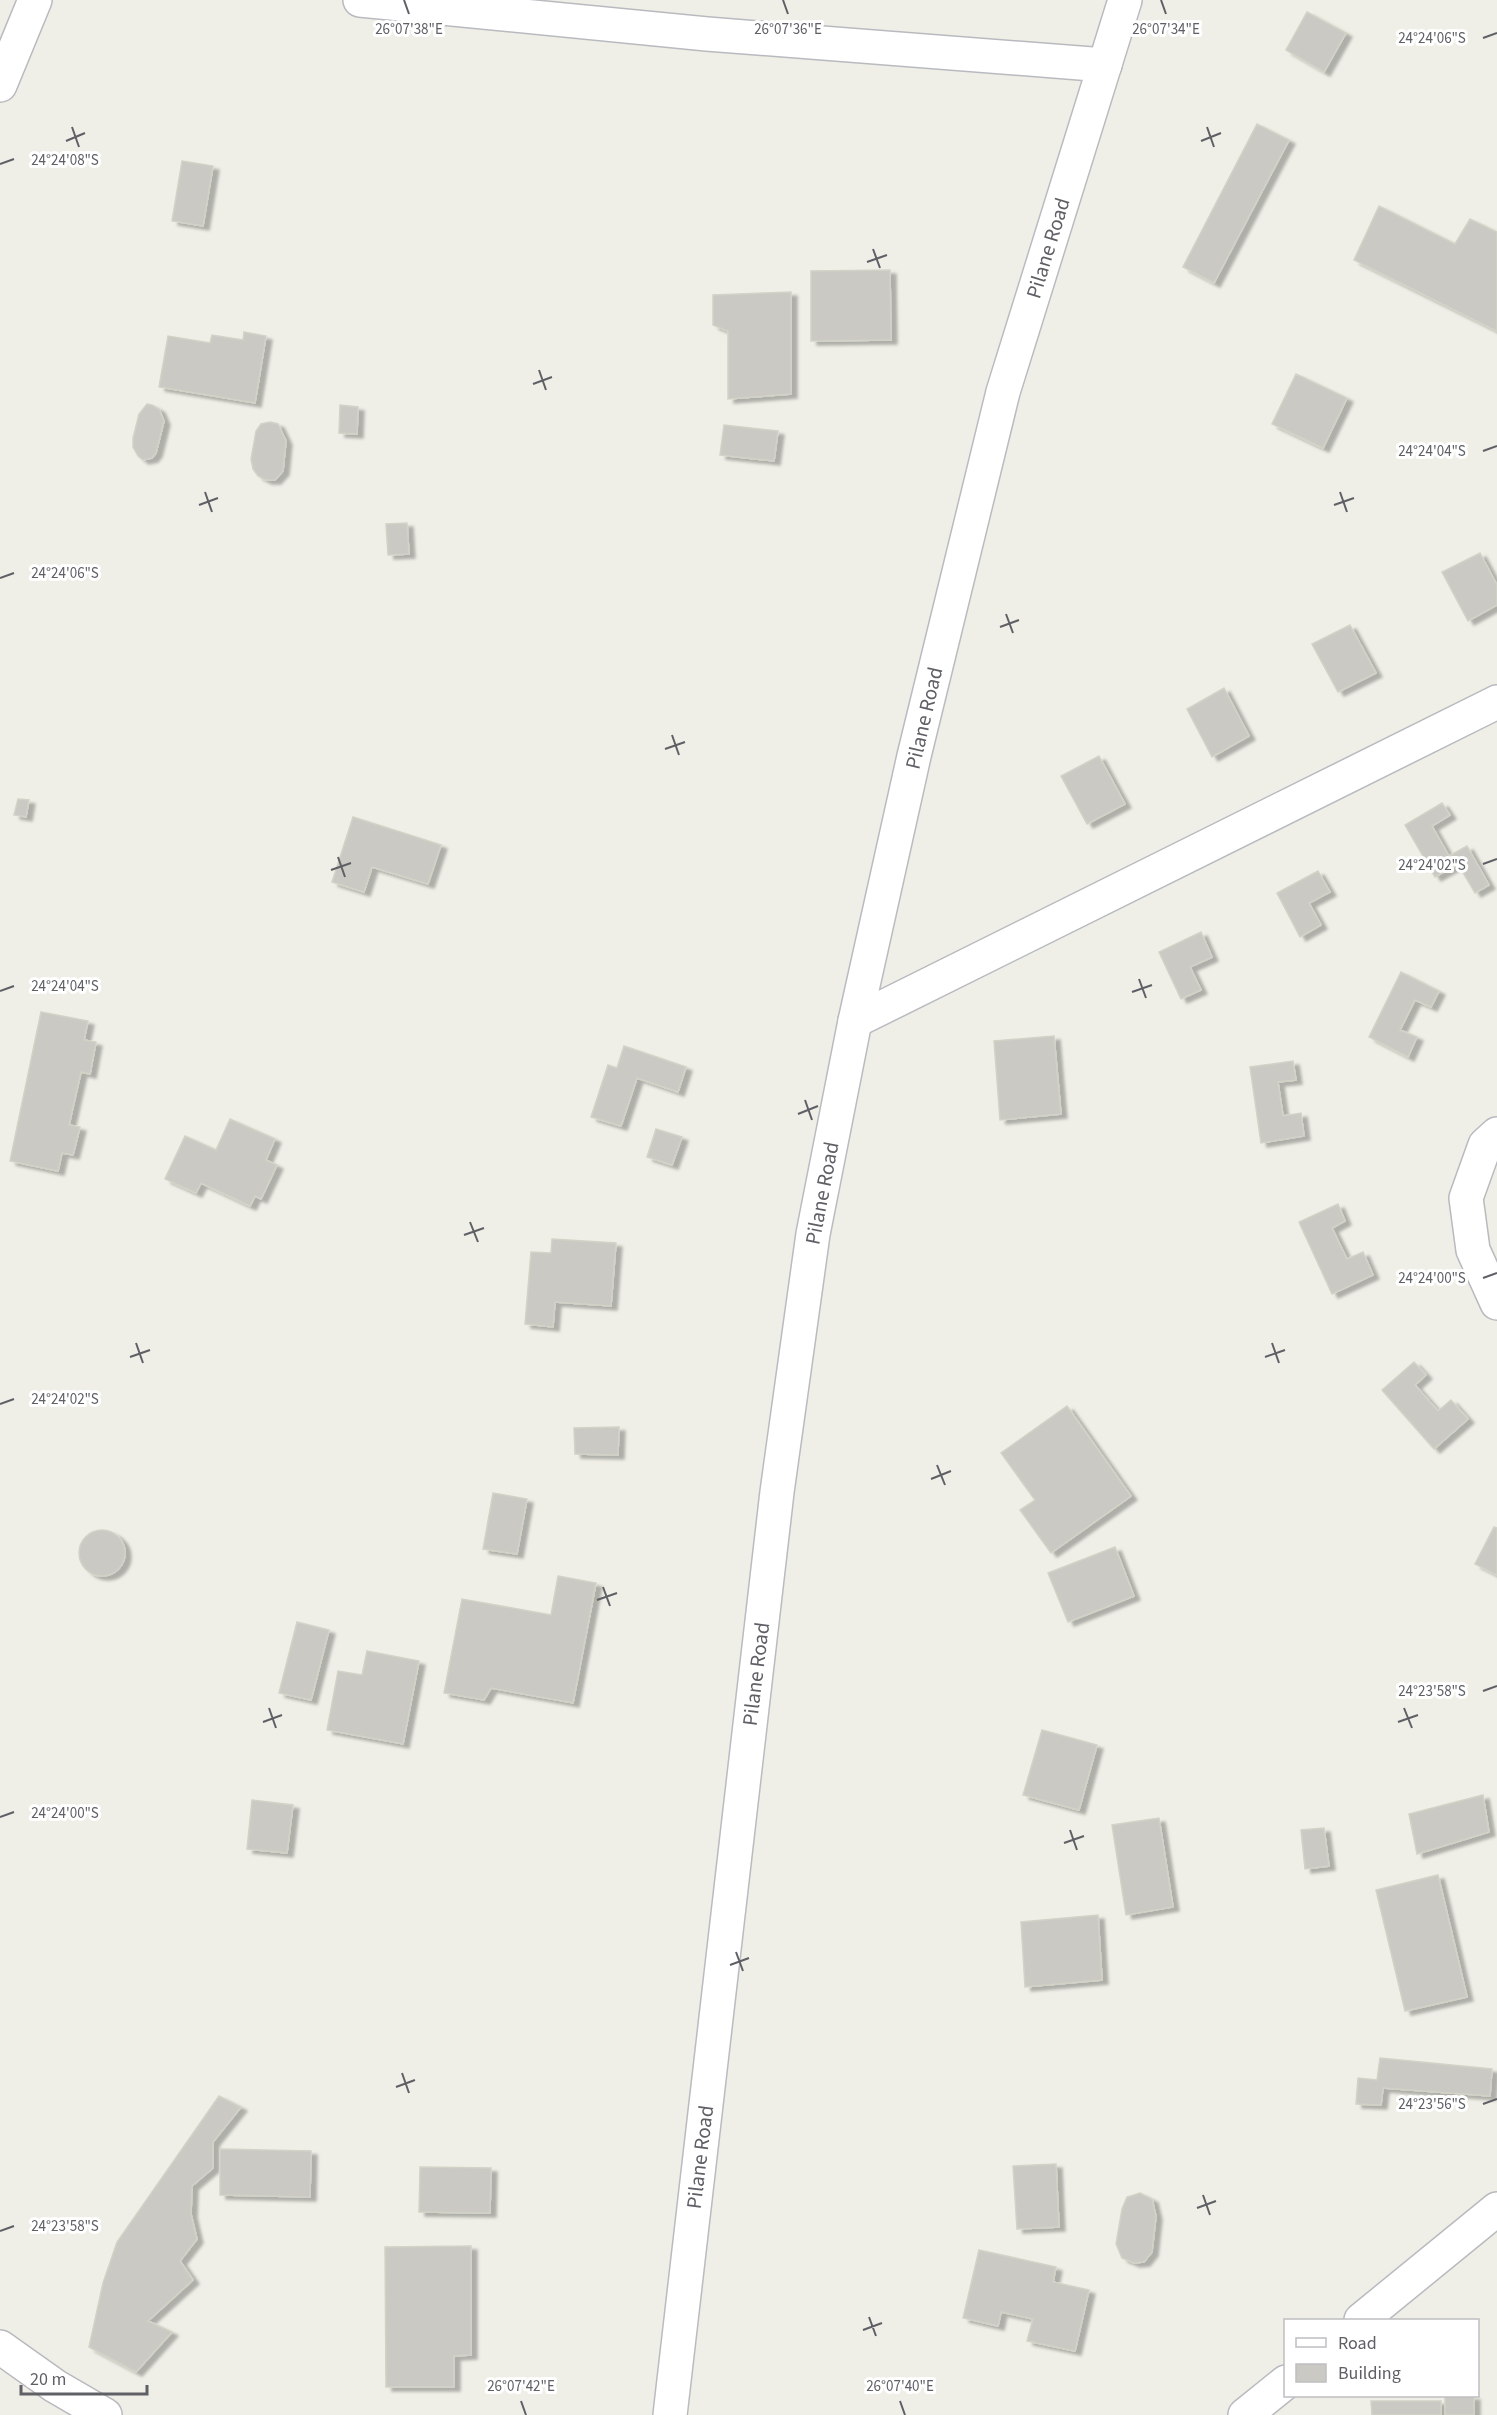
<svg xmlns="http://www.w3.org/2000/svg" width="1497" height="2415" font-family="'Source Sans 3',sans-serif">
	<defs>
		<filter id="shadow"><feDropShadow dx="6" dy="4" stdDeviation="1.5" flood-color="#0004"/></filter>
	</defs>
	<rect width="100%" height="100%" fill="#efefe7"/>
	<path fill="#cbc9c4" stroke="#d3d2c6" stroke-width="1.5" filter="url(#shadow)" d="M1307,12l39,21 -22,39 -38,-22z
		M1257,124l32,16 -75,143 -31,-16z
		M182,161l31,5 -10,60 -31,-5z
		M1379,206l76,38 15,-25 27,13v99l-143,-71z
		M890,270l1,70 -80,1v-70z
		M791,292v102l-63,5v-68l-15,-6v-30z
		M244,332l22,4 -11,67 -96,-16 9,-51 42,7 2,-8 31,5z
		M1296,374l51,24 -24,50 -51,-24z
		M147,404l5,1 7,4 5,12 -8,32 -4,5 -9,2 -5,-4 -5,-9v-9l6,-24z
		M340,405l18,2 -1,27 -18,-1z
		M270,422l8,2 8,17 -3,30 -8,9h-9l-8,-4 -5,-7 -2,-10 5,-28 5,-7z
		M724,425l54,6 -4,30 -54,-6z
		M407,523l2,31 -21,1 -2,-31z
		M1480,553l17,32v20l-29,16 -26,-49z
		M1350,625l26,48 -38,19 -26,-48z
		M1224,688l25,48 -37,21 -25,-48z
		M1099,756l26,48 -38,20 -26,-48z
		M18,799l11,1 -3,17 -12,-2z
		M1442,803l8,12 -18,11 17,30 18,-10 22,39 -14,8 -17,-29 -23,13 -30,-52z
		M353,817l88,28 -13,39 -56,-17 -8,25 -32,-10z
		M1318,871l12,21 -21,11 12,22 -21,12 -23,-44z
		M1201,932l11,25 -22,10 11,23 -20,9 -22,-47z
		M1401,972l38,19 -8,16 -16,-7 -15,30 17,7 -9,20 -39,-20z
		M41,1012l47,9 -4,19 12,2 -6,32 -9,-2 -12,53 11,2 -7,28 -11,-2 -4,18 -48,-10z
		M1054,1036l7,78 -61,6 -6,-79z
		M624,1046l62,21 -8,25 -41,-14 -16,48 -30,-9 17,-52 9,3z
		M1293,1061l3,19 -18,2 5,34 18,-3 3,23 -43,7 -11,-76z
		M230,1119l45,20 -9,21 11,5 -16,34 -6,-3 -5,10 -49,-23 -5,10 -31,-14 20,-43 31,14z
		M656,1129l26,8 -10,28 -25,-8z
		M1338,1204l7,17 -13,7 15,31 16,-7 10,23 -41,19 -33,-72z
		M552,1239l64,4 -5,63 -56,-4 -2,25 -28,-3 6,-72 20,1z
		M1414,1362l12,13 -11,10 23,26 13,-11 17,19 -34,30 -52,-59z
		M1067,1406l64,90 -80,57 -31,-43 15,-10 -34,-47z
		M619,1427l-1,28 -43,-1 -1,-26z
		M493,1493l34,6 -10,55 -34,-5z
		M1494,1527l3,1v47l-22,-11z
		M79 1553a23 23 0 1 1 46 0a23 23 0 1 1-46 0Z
		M1115,1547l19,49 -66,26 -20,-49z
		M558,1576l38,7 -23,120 -82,-15 -7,12 -40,-7 18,-94 89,16z
		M297,1622l32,8 -18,70 -32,-7z
		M367,1651l52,10 -16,83 -76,-14 11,-59 24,4z
		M1042,1730l55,15 -18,65 -56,-15z
		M1483,1795l6,37 -72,22 -8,-40z
		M252,1800l41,5 -6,48 -40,-4z
		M1159,1818l14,89 -47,8 -14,-90z
		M1324,1828l5,38 -24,3 -4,-39z
		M1438,1875l29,122 -62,14 -29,-121z
		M1098,1915l4,65 -77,7 -4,-65z
		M1380,2058l112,11 -2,27 -107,-8 -2,17 -25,-1 2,-26 19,2z
		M219,2096l22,11 -28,35v26l-21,18 -1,28 6,25 -17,22 13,19 -45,41 24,11 -36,40 -47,-25 14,-64 14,-41z
		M220,2149l91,2 -1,46 -90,-2z
		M1056,2164l3,63 -42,2 -4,-63z
		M420,2167l71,1 -1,45 -71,-1z
		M1140,2193l12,6 4,17 -4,36 -8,10 -10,1 -12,-5 -6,-14 6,-35 5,-12z
		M471,2246v109l-17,1v31h-68l-1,-140z
		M979,2250l77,17 -3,15 36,8 -14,61 -48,-10 6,-22 -32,-7 -3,14 -35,-8z
		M1445,2396h29v19h-29z
		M1371,2401h70v14h-69z"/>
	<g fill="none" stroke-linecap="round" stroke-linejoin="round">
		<defs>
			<path id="minor" d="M360,0l347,34 398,31
				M0,85l35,-85
				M855,1021l642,-319
				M1497,1134l-12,11 -19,53 7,52 24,53
				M0,2347l55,39 50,29"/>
			<path id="tertiary" d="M1361,2320l136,-111
				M1245,2415l41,-33"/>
			<path id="secondary" d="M670,2415l107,-923 36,-258 42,-213 59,-265 89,-364 122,-392"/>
		</defs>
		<use href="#minor" stroke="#b9babf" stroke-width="36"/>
		<use href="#tertiary" stroke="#b9babf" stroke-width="36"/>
		<use href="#secondary" stroke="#babbc1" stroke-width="36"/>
		<use href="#minor" stroke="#fff" stroke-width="33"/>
		<use href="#tertiary" stroke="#fff" stroke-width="33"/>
		<use href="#secondary" stroke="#fff" stroke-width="33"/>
	</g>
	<path fill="none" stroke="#5e6066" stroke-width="2" d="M404,0l5,14M783,0l5,14M1161,0l5,14M1483,38l14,-5M72,127l7,20M1207,127l7,20M66,141l19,-8M1201,141l20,-8M0,164l14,-5M873,249l7,19M867,262l20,-7M539,370l7,20M533,384l19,-7M1483,451l14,-5M205,492l7,20M1340,492l7,20M199,505l19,-7M1334,505l20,-7M0,578l14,-5M1006,614l7,19M1000,627l19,-7M672,735l7,20M665,749l20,-7M338,857l7,20M1483,864l14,-5M331,870l20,-7M1139,979l7,19M0,991l14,-5M1132,992l20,-7M805,1100l7,20M798,1114l20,-8M470,1222l8,20M464,1235l20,-7M1483,1278l14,-5M136,1343l7,20M1272,1343l7,20M130,1357l20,-7M1265,1357l20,-7M0,1404l14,-5M937,1465l8,20M931,1479l20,-8M603,1587l7,19M597,1600l20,-7M1483,1691l14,-5M269,1708l7,20M1404,1708l8,20M263,1722l19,-7M1398,1722l20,-7M0,1817l14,-5M1070,1830l7,20M1064,1843l20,-7M736,1952l7,19M730,1965l19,-7M402,2073l7,20M396,2087l19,-7M1483,2104l14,-5M1203,2195l7,20M1197,2208l19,-7M0,2231l14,-5M869,2317l7,19M863,2330l19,-7M521,2401l5,14M900,2401l5,14"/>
	<g text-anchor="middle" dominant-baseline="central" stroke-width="6" stroke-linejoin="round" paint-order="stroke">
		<g font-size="21" fill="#5e6066" stroke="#fff">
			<text transform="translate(1048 248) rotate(-73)">Pilane Road</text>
			<text transform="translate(924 718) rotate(-77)">Pilane Road</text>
			<text transform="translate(822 1193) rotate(-79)">Pilane Road</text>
			<text transform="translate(756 1674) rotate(-83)">Pilane Road</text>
			<text transform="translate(700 2157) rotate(-83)">Pilane Road</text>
		</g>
	</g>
	<g font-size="15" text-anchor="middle" fill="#5e6066" stroke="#fff" stroke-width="6" stroke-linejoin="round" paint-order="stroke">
		<text x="409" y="34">26°07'38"E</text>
		<text x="1166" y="34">26°07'34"E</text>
		<text x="788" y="34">26°07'36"E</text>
		<text x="1432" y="43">24°24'06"S</text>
		<text x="65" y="165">24°24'08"S</text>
		<text x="1432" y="456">24°24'04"S</text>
		<text x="65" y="578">24°24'06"S</text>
		<text x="1432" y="870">24°24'02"S</text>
		<text x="65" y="991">24°24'04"S</text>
		<text x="1432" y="1283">24°24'00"S</text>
		<text x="65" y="1404">24°24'02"S</text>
		<text x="1432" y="1696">24°23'58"S</text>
		<text x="65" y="1818">24°24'00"S</text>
		<text x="1432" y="2109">24°23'56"S</text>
		<text x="65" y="2231">24°23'58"S</text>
		<text x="521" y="2391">26°07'42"E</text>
		<text x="900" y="2391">26°07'40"E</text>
	</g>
	<rect x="1284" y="2319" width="195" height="78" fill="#ffffff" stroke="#bfbfc2" stroke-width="1.5"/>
	<rect x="1296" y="2338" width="30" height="9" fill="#ffffff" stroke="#bfbfc2" stroke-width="1.5"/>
	<text x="1338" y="2349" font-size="18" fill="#5e6066">Road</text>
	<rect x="1296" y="2364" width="30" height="18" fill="#cbc9c4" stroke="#bfbfc2" stroke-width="1.5"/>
	<text x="1338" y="2379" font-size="18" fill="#5e6066">Building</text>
	<path d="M21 2385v9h126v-9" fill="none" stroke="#5e6066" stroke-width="3"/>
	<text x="30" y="2385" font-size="18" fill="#5e6066" stroke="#ffffff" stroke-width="4.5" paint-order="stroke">20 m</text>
</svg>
